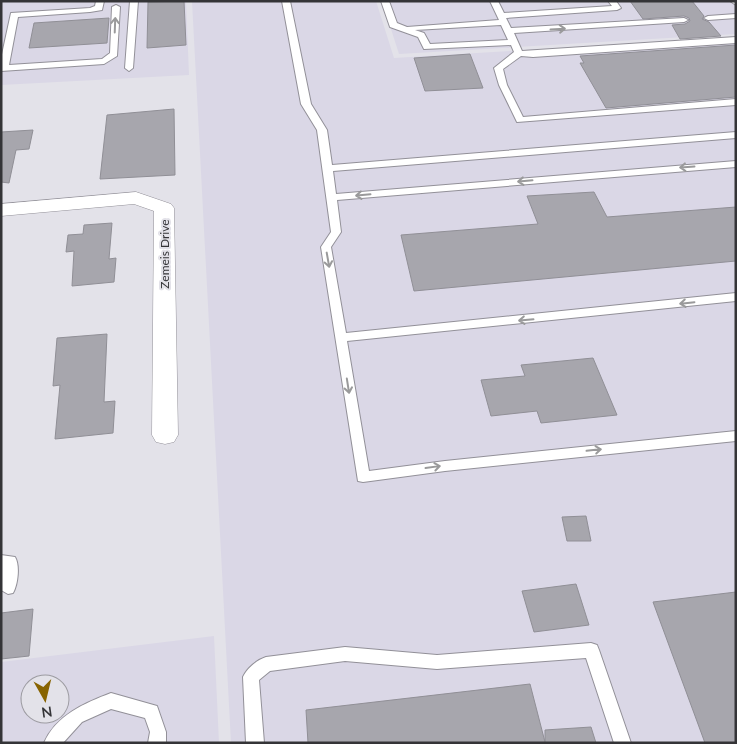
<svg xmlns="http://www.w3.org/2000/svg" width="737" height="744" font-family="Lato,sans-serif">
	<rect width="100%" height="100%" fill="#e3e2e9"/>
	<path fill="#dad7e6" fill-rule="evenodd" d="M1,1h185l3,74 -188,10z
		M192,1h184l18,57 342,-21v706h-505z
		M382,1h354v33l-337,20z
		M214,636l5,107h-218v-81zM30,684h30v30h-30z"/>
	<path fill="#a7a6ad" stroke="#908f96" d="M184,1l2,44 -39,3 1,-46z
		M630,1h62l12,15 -2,3 7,3 12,14 -41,3 -8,-14 13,-1 5,-3 -1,-3 -5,-2 -41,3z
		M109,18l-2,25 -78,5 5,-25z
		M736,45v52l-130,11 -26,-45h4l-4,-7z
		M470,54l13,34 -58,3 -11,-33z
		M174,109l1,66 -75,4 7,-64z
		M33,130l-4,19 -13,1 -7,33 -8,-1v-50z
		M594,192l13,25 129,-10v54l-322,30 -13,-56 137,-11 -11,-28z
		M112,223l-3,36 7,-1 -2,24 -42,4 2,-35 -8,1 2,-17 15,-1 1,-9z
		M107,334l-3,68 11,-1 -2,32 -58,6 5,-54 -7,1 4,-48z
		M593,358l24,57 -76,8 -4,-12 -46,5 -10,-36 44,-4 -4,-11z
		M586,516l5,25h-24l-5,-24z
		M576,584l13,41 -55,7 -12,-41z
		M736,592v151h-31l-52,-141z
		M33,609l-4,47 -28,3v-46z
		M530,684l15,58v-12l46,-3 5,16h-288l-2,-33z"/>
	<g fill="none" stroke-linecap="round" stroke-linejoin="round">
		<defs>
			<path id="service" d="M96,1h8l-2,9 -12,2 -72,5 -9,48 93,-6 8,-6 2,-46 4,-2 4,2 -3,49 -13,8 -103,7v-12l10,-46 79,-5 5,-2z
				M130,1h8l-5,67 -4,3 -4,-3z
				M282,1h8l21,103 16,26 5,35 404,-33v6l-403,33 3,23 400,-33v6l-399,33 4,32 -10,15 15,86 390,-40v8l-389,40 22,130 76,-10 291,-30v10l-291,30 -82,11 -5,-1 -37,-234 10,-15 -14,-102 -16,-26z
				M381,1h8l8,22 10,4 92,-7 -9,-19h8l6,12 108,-7 -4,-5h8l5,7 -4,2 -111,8 5,10 173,-10 4,2 -4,2 -170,11 8,18 214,-14v6l-203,14 -12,-1 -18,13 4,16 16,32 213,-18v6l-219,17 -18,-37 -5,-17 20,-16 -3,-7 -87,4 -6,-12 -28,-10zM501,25l7,15 -78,4 -6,-11 -9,-3z
				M730,1h6v4z
				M736,14v4l-28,2 -4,-2 4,-2z
				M1,555l14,2c5,8 3,27 -2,36l-5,1 -7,-4z
				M591,643l6,2 2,5 32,93h-17l-28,-85 -149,11 -92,-8 -75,10 -11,9 5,63h-18l-3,-66c4,-9 14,-17 23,-20l79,-10 92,8z
				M111,693l46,13 9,26v11h-18l2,-11 -5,-14 -34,-9 -29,13 -19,21h-19c12,-28 41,-40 67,-50z"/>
			<path id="minor" d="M136,192l35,12 3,4 4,227 -4,7 -9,2 -9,-2 -4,-7 2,-224 -20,-7 -133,12v-12z"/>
		</defs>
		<use href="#service" stroke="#929098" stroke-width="2"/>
		<use href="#minor" stroke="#929098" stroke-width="1"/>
		<use href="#service" fill="#fff" fill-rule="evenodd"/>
		<use href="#minor" fill="#fff" fill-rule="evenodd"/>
	</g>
	<defs><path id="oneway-shaft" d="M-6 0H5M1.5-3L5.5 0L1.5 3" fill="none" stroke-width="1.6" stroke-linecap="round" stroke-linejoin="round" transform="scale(1.25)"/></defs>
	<g stroke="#9a9a9b">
		<use href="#oneway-shaft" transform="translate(115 25) rotate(-88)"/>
		<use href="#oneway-shaft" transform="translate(558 29) rotate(-3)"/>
		<use href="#oneway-shaft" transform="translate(687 167) rotate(176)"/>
		<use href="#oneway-shaft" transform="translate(525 181) rotate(175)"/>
		<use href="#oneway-shaft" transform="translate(363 195) rotate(175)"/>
		<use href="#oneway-shaft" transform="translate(328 260) rotate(80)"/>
		<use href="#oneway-shaft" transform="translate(687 303) rotate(174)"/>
		<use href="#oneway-shaft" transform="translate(526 320) rotate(175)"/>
		<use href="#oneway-shaft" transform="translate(348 386) rotate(81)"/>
		<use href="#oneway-shaft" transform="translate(594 450) rotate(-6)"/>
		<use href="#oneway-shaft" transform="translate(433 467) rotate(-8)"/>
	</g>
	<g text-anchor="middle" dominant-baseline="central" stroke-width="4" stroke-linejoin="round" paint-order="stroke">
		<g font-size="12" fill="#343437" stroke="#e3e2e9">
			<text transform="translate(164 254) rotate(-90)">Zemeis Drive</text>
		</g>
	</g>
	<rect width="737" height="744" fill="none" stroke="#343437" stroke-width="5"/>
	<g transform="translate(45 699) rotate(172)"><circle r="24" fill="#e3e2e9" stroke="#9d9ca2"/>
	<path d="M0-4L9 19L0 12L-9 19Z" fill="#886401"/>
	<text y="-8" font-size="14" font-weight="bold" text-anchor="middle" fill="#343437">N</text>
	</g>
</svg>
